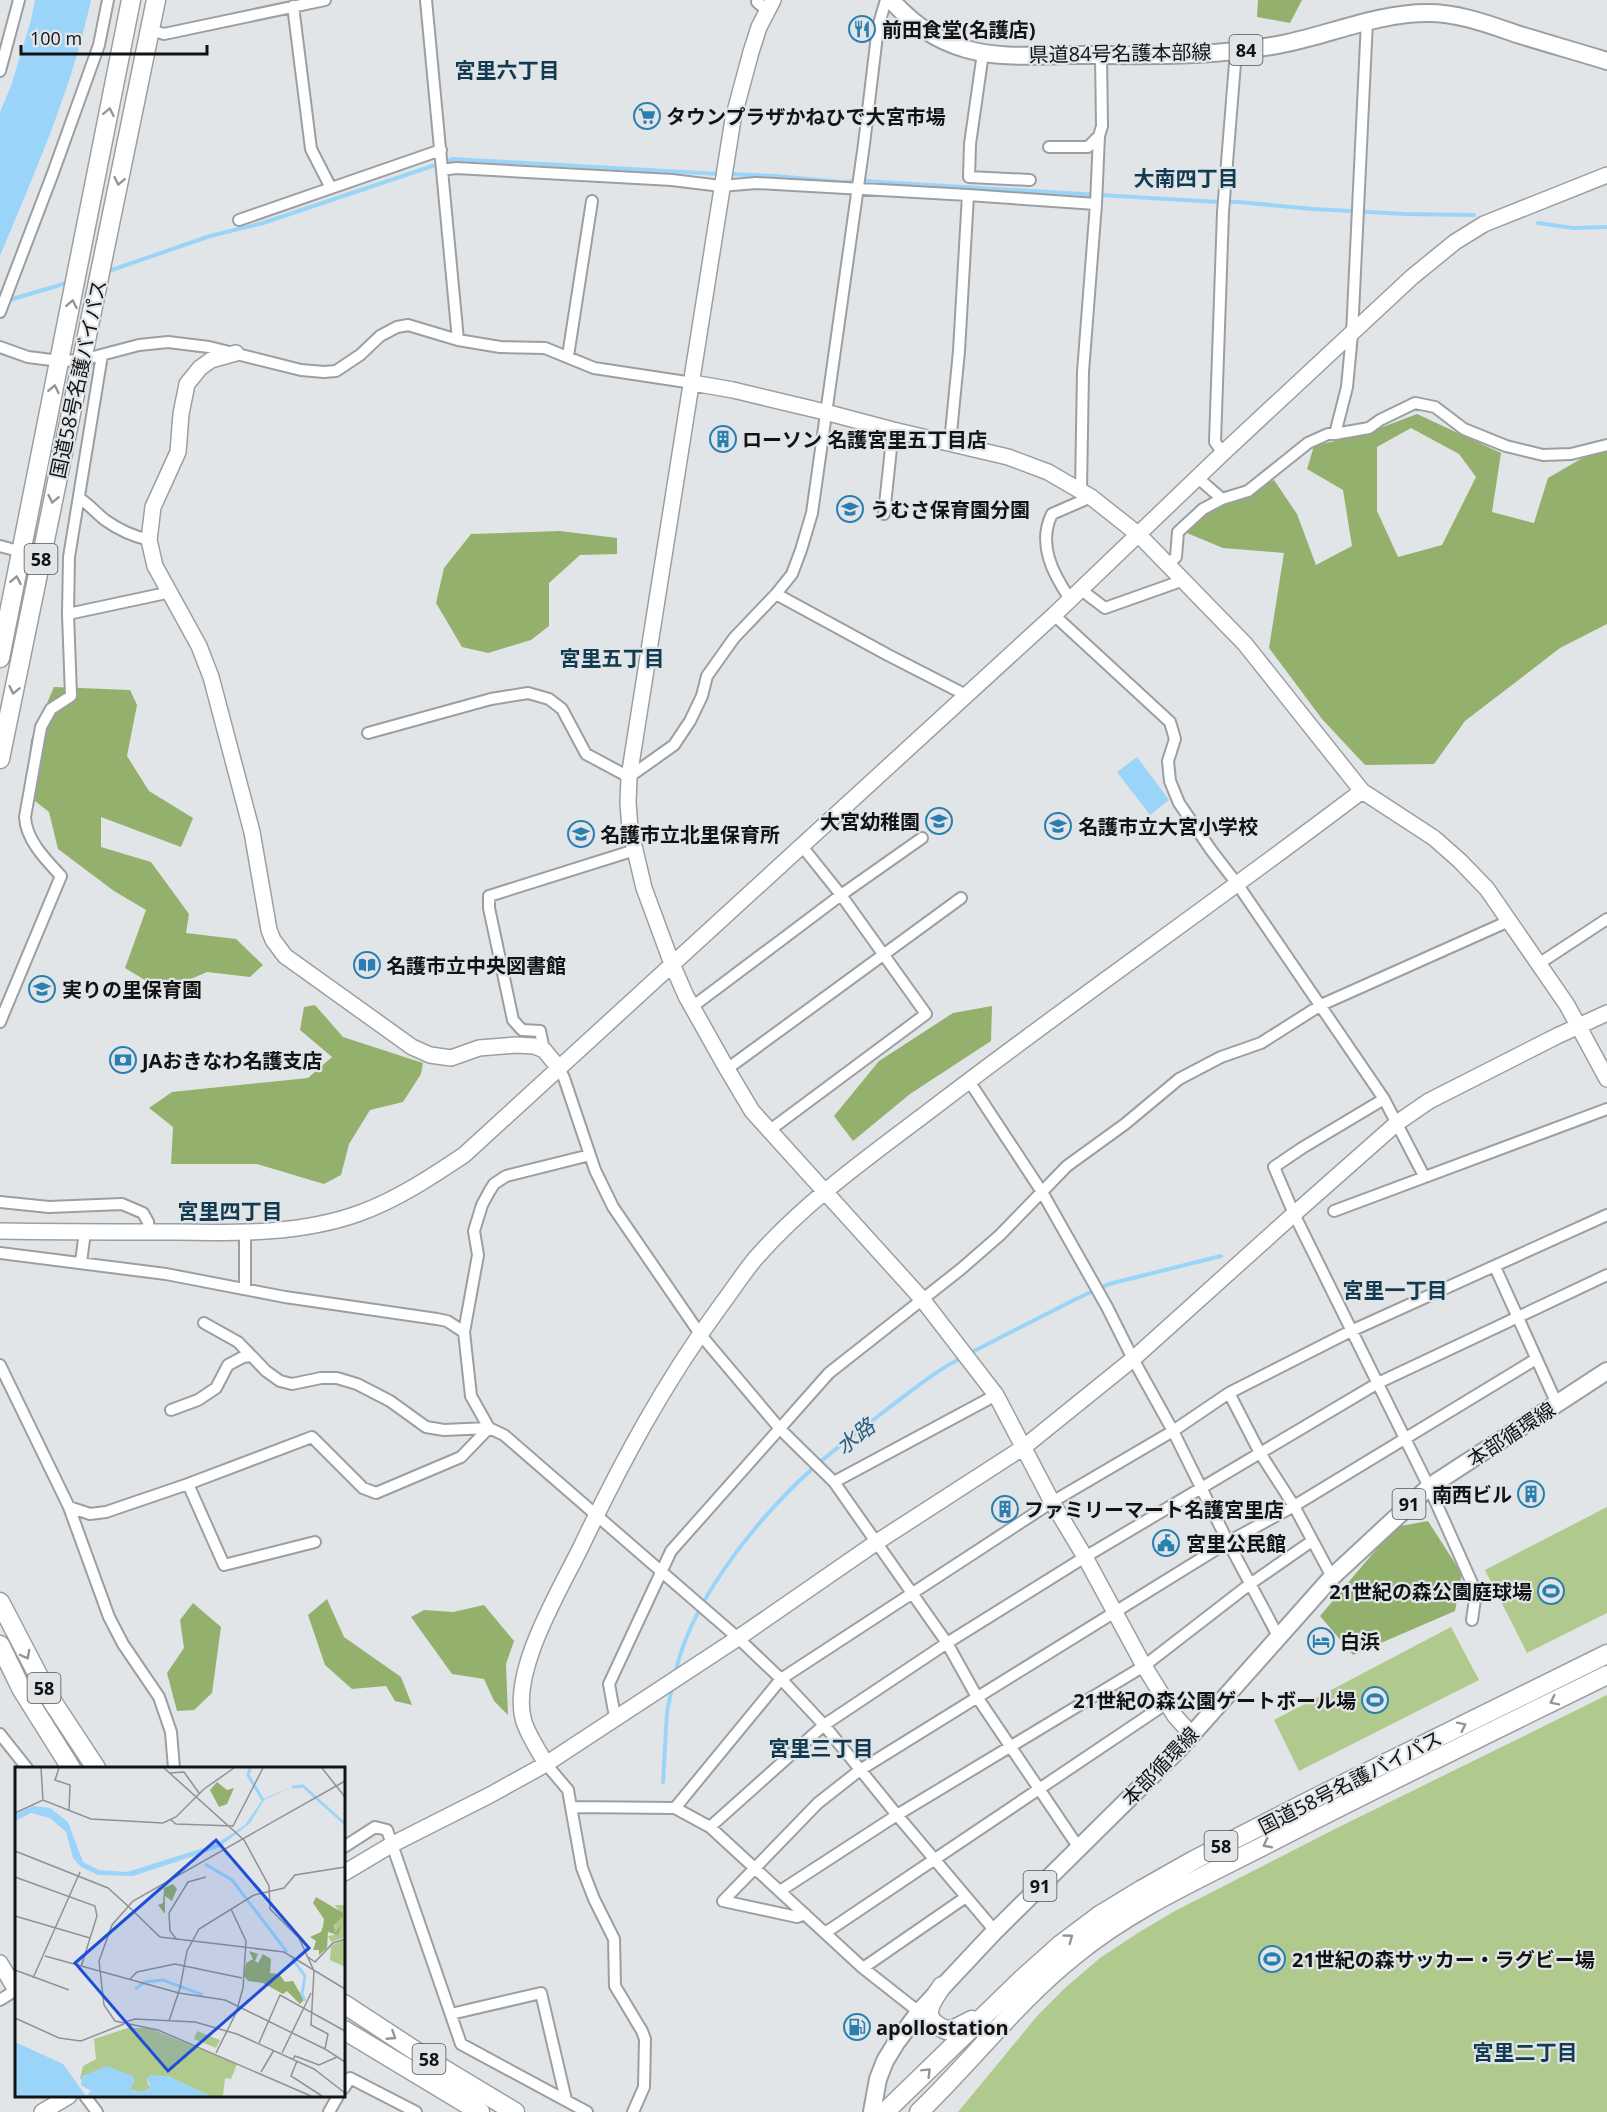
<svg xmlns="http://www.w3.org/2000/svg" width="1607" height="2112" font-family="'Open Sans','Noto Sans JP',sans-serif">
	<rect width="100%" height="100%" fill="#e2e5e8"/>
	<path fill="#b0c98d" d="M1607,1507v106l-80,40 -42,-83z
		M1451,1627l28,53 -180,91 -25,-51z
		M1607,1695v417h-649l80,-97 28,-28 34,-29 41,-27 34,-20 160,-82z"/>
	<path fill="#94b06d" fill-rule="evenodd" d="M1258,0h44l-12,23 -33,-6z
		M1417,414l84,39 -9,59 42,11 14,-45 50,-29h9v175l-47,24 -95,73 -31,43 -69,1 -43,-46 -53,-71 15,-95 -61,-5 -41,-17 13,-14 79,-37 23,34 19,51 36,-19 -9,-56 -36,-21 7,-23 50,-12zM1411,428l48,26 17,23 -34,68 -44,12 -21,-46v-64z
		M560,531l57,7v16l-37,1 -31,28v43l-18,14 -43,13 -26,-6 -26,-44 8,-35 27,-34z
		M54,687l76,3 7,15 -10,51 22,35 44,27 -12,29 -80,-30v30l50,15 38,52 -3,19 50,6 27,26 -13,12 -43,-5 -44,19 -38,-23 21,-58 -32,-19 -56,-42 -9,-37 -24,-19 6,-53z
		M315,1005l28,32 80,26 -2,11 -18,28 -33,8 -21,34 -8,31 -17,9 -67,-20h-86l2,-37 -24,-19 23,-16 136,-14 24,-21 -32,-27 4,-23z
		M992,1006l-1,35 -81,53 -57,47 -19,-25 45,-55 74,-48z
		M1428,1521l34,53 -7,37 -102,44 -33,-39 75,-89z
		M327,1599l17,38 57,40 11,28 -17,-4 -9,-15 -34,3 -27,-24 -17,-50z
		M193,1603l28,24 -9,66 -18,17 -17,1 -10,-38 17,-25 -4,-28z
		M484,1605l30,36 -8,23 2,51 -14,-14 -10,-22 -32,-5 -41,-57 13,-7 29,2z"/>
	<path fill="#9bd4f9" d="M35,0h56c-19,89 -56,172 -91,256v-144l11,-26 20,-66z
		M1137,757l32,43 -19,15 -33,-43z"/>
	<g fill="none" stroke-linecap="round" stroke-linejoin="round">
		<path stroke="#9bd4f9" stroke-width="4" d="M727,174l49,2 65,6 22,-1 355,21h21l74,7 93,5 68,1
			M1538,223l35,5 34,-1
			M106,272l104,-36 53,-13 190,-64 266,15
			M6,301l64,-19
			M970,1353l106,-54 33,-15 112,-28
			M675,1674c15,-69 72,-142 122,-191 26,-26 56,-47 85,-70 26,-19 50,-40 79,-55
			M663,1782l4,-70 5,-25"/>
		<defs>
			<path id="street" d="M426,0l32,340
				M757,2l10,8
				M293,6l18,143 20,39
				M150,30l14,4 161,-34
				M983,53l-13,91 -1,33 61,3
				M0,71l19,-71
				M1049,147h39l11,-11 3,-10 -1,-71
				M442,170l14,-2 216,12 49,6 35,-3 212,12
				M239,220l202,-70
				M0,312l53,-139 46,-128 9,-45
				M0,347l28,10 32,4 22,-1 57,-15 29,-3 41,5 92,23 23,2 12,-1 24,-16 20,-19 17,-9 11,-2 50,15 42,7 45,1 49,20 99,15
				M568,356l24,-155
				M1335,434l12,-47 5,-53 15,-313
				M950,443l9,-92 9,-156 128,9
				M1223,453l-8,-11 8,-230 13,-161
				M1198,478l24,21
				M1081,490l2,-118 13,-168 3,-68
				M79,498c10,6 17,15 26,22 14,10 27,16 44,20
				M884,514l9,-84
				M0,546l22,6
				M1168,564l8,-7 2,-25 25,-23 19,-10 26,-8 60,-48 20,-9h7l34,-6 11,-8 35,-17 20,4 29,22 42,17 37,9 28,-1 36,-9
				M1080,589l25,19 79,-28
				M776,594l112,61 78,40
				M1070,599c-17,-25 -33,-55 -18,-85l39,-17
				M68,614l103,-22
				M1054,615l116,107 5,17 -7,22 2,20 9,22 32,47 27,35 146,214 40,77
				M368,733l123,-34 37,-6 21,6 13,10 24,45 43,23 45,-32 16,-24 12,-25 5,-20 27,-38 42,-44 16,-20 9,-24 11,-37 52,-369 14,-117 8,-27
				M1540,963l67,-44
				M692,1007l149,-112 81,-57
				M0,1022l61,-146c-15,-16 -35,-36 -36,-59l16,-90 10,-18 20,-13 -3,-82 1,-57 33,-202
				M544,1050l-4,-19 -18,-1 -9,-10 -24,-112v-12l146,-46
				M559,1068l5,10 31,92 18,37 87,127 81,96 53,52 113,161 30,54 102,151
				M727,1069l234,-171
				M969,1081l73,111 65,115 26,52 40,72 55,111 50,94
				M1384,1099l-82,49 -28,19 20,47 135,273 47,105 -4,28
				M770,1130l156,-116 -85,-119 -40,-50
				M0,1202l49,5 73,-3 21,9 5,9 1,10
				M1334,1211l273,-102
				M245,1233v56
				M0,1253l166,21 119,23 152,22 10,2 17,11 7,64 18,32 15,7 234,203 43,41 43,46 73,90 98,116
				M81,1262l4,-30
				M1495,1267l62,137
				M204,1323l34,19 28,29 14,10 12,3 29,-6h16l20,6 33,17 36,26 18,3 45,-2
				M464,1332l14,-77 -4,-24 8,-26 7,-13 5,-8 12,-8 84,-21
				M0,1365l69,142 40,110 14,27 36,53 12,35 3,36
				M1229,1393l31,60 34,53 38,71
				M171,1410l27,-10 18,-12 12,-23 15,-8 7,-1
				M834,1482l162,-87
				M188,1484l36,81 91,-23
				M69,1507l21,7 16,-2 82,-28 124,-47 51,51 13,5 85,-36 28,-29
				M615,1717l-6,-33 62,-133 158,-178 132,-104 39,-34 67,-69 58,-42 54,-45 42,-22 40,-14 60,-38 188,-84
				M0,1734l27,34
				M546,1764l22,26 3,17 104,1 35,19 153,141 56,44
				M571,1807l11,61 12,31 20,40 1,47 27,45 3,8 -1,48 -11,25
				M675,1808l106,-129 271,-177 121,-71 56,-38 122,-62 256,-116
				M710,1827l114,-102 123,-82 138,-86 293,-174 229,-108
				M344,1847l31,-20 12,3 74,214 126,68
				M780,1891l117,-76 247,-149 106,-82 62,-43
				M805,1914l-8,3 -74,-16 95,-98 42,-33 368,-228 66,-36 242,-147
				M825,1933l342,-230
				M863,1968l103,-71
				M0,2000l16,-10
				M451,2014l90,-21 25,107
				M344,2088l6,-10 66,34
				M85,2096l12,16
				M329,2112l9,-16"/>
			<path id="secondary" d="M773,0l-14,27 -8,25 -18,67 -104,658 -1,26 2,26 14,59 28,76 14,32 41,73 25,42 170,188 74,96 56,107 33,55 59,109 31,50 17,19
				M236,353l-25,7 -11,8 -13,16 -6,30 -3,38 -25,55 -4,33 6,26 44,80 12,31 41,155 17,98 4,10 12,16 127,91 18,8 21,3 28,-10 37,-3 18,1 10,4 15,18
				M693,383l40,7 92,22 68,18 115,27 40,15 43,25 48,38 106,109 117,147 72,47 26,23 27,28 80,116 40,74
				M0,1231c57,1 113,1 170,1 64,1 129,3 190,-19 38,-14 71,-36 104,-58l590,-540 169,-162 189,-176 43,-35 29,-18 123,-49
				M546,1764c-7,-13 -17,-27 -22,-42 -15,-49 35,-130 57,-175 40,-84 83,-164 138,-239 12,-16 23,-33 36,-49 54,-62 125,-110 190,-160 138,-105 280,-204 417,-308
				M344,1873l47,-28 99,-50 56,-31 192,-126 139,-96 147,-95 109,-88 161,-145 103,-91 32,-22 128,-65 50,-23
				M0,1963l16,27
				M42,2112l27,-16"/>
			<path id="primary" d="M891,0c22,24 44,40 75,49 34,10 73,6 108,6 70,0 144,3 213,-12 47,-10 92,-30 141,-30 32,0 62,12 92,22 29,9 58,17 87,26
				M872,2112l6,-33 7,-18 11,-18 23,-31 76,-81 184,-182 153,-172 97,-90 178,-116"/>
			<path id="highway" d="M0,658l131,-658
				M0,759l156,-759
				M0,1602l50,96 46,70
				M0,1645l22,45 49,78
				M942,1986c-12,18 -24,32 4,44l8,-1 18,-9
				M344,2004l93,61 78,47
				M344,2030l136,82
				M885,2112l138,-134 37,-33 40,-30 41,-25 53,-30 119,-61 294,-145
				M919,2112c53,-51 98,-111 156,-157 57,-47 126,-77 192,-111 112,-58 226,-113 340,-169"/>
		</defs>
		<use href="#street" stroke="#9c9fa1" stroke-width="14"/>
		<use href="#secondary" stroke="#9c9fa1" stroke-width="18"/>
		<use href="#primary" stroke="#9c9fa1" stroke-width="20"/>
		<use href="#highway" stroke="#9c9fa1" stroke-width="21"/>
		<use href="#street" stroke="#fff" stroke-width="10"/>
		<use href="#secondary" stroke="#fff" stroke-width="15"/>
		<use href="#primary" stroke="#fff" stroke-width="16"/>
		<use href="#highway" stroke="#fff" stroke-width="18"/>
	</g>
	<defs><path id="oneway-chevron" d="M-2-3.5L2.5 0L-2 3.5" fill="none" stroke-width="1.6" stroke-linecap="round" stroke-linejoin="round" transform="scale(1.5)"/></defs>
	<g stroke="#949595">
		<use href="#oneway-chevron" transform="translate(109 112) rotate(-79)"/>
		<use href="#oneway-chevron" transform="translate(119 181) rotate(102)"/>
		<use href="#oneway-chevron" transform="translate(72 304) rotate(-79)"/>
		<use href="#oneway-chevron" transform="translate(54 389) rotate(-78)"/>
		<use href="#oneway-chevron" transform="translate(53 499) rotate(102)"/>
		<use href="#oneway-chevron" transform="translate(16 580) rotate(-79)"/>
		<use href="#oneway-chevron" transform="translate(14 690) rotate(102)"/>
		<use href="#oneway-chevron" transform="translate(26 1655) rotate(62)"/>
		<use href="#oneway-chevron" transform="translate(1554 1701) rotate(154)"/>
		<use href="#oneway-chevron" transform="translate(1462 1726) rotate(-26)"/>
		<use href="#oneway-chevron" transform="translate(1267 1844) rotate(153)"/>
		<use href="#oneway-chevron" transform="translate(1069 1938) rotate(-36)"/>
		<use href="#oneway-chevron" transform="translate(392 2036) rotate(33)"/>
		<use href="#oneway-chevron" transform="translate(927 2072) rotate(-45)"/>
	</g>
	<defs>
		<symbol id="restaurant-ring" viewBox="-11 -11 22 22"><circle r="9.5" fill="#e2e5e8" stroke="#297faf" stroke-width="1.5"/><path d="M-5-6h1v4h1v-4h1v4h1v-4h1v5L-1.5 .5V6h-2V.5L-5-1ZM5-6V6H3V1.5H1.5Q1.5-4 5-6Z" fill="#297faf"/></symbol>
		<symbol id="supermarket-ring" viewBox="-11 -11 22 22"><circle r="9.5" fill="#e2e5e8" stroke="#297faf" stroke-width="1.5"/><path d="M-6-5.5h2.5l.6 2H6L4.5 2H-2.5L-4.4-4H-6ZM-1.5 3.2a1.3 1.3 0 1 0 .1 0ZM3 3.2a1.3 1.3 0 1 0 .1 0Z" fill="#297faf"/></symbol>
		<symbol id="building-ring" viewBox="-11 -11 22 22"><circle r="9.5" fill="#e2e5e8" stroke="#297faf" stroke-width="1.5"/><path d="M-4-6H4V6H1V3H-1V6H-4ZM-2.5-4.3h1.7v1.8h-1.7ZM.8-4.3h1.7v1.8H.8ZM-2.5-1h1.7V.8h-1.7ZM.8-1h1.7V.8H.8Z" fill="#297faf"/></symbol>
		<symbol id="school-ring" viewBox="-11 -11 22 22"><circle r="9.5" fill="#e2e5e8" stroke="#297faf" stroke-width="1.5"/><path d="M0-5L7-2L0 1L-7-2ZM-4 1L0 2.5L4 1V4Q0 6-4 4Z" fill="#297faf"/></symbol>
		<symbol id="library-ring" viewBox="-11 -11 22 22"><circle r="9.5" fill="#e2e5e8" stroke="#297faf" stroke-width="1.5"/><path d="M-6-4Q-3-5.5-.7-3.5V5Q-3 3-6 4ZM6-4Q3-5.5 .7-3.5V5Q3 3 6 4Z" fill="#297faf"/></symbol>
		<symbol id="bank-ring" viewBox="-11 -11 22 22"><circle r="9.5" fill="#e2e5e8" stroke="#297faf" stroke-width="1.5"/><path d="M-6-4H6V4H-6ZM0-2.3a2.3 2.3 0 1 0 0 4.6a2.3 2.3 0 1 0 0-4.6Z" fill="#297faf"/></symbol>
		<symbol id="civic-ring" viewBox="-11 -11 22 22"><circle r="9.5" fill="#e2e5e8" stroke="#297faf" stroke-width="1.5"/><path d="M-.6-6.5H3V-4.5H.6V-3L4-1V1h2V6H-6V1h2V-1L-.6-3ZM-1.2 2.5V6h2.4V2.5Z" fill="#297faf"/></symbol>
		<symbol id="stadium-ring" viewBox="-11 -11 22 22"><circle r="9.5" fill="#e2e5e8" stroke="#297faf" stroke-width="1.5"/><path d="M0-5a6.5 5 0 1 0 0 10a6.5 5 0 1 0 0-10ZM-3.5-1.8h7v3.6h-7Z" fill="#297faf"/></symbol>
		<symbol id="hotel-ring" viewBox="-11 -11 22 22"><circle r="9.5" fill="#e2e5e8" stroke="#297faf" stroke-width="1.5"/><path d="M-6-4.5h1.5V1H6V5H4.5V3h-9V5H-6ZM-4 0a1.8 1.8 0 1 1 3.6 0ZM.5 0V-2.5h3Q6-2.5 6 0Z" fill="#297faf"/></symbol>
		<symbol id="fuel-ring" viewBox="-11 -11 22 22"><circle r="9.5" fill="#e2e5e8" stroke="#297faf" stroke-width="1.5"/><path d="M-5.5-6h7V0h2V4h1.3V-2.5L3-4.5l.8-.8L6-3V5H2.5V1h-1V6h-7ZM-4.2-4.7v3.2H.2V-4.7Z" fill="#297faf"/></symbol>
	</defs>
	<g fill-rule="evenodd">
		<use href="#restaurant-ring" x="847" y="14" width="30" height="30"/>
		<use href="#supermarket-ring" x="632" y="101" width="30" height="30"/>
		<use href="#building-ring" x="708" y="424" width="30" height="30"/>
		<use href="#school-ring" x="835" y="494" width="30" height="30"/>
		<use href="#school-ring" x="924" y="806" width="30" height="30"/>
		<use href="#school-ring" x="1043" y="811" width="30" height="30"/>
		<use href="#school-ring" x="566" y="819" width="30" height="30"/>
		<use href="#library-ring" x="352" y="950" width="30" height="30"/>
		<use href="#school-ring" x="27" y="974" width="30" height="30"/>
		<use href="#bank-ring" x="108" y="1045" width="30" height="30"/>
		<use href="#building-ring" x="1516" y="1479" width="30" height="30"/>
		<use href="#building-ring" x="990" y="1494" width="30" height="30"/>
		<use href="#civic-ring" x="1151" y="1528" width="30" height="30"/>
		<use href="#stadium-ring" x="1536" y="1576" width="30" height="30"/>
		<use href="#hotel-ring" x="1306" y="1626" width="30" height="30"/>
		<use href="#stadium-ring" x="1360" y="1685" width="30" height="30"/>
		<use href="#stadium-ring" x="1257" y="1944" width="30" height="30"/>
		<use href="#fuel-ring" x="842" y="2012" width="30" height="30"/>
	</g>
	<g text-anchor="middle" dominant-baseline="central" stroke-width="4.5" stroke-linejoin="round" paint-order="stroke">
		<g fill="#e2e5e8" stroke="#505254" stroke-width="1.5">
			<rect x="1229.5" y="35" width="33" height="30" rx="4.5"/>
			<rect x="24.5" y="544" width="33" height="30" rx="4.5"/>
			<rect x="1392.5" y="1489" width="33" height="30" rx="4.5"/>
			<rect x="27.5" y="1673" width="33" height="30" rx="4.5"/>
			<rect x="1204.5" y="1831" width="33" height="30" rx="4.5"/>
			<rect x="1023.5" y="1871" width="33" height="30" rx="4.5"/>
			<rect x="412.5" y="2044" width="33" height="30" rx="4.5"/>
		</g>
		<g font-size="18" font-weight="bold" fill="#121314">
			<text x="1246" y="50">84</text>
			<text x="41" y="559">58</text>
			<text x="1409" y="1504">91</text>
			<text x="44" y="1688">58</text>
			<text x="1221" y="1846">58</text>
			<text x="1040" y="1886">91</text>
			<text x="429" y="2059">58</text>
		</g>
		<g font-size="20" font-weight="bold" fill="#121314" stroke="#e2e5e8" text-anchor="start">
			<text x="882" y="29">前田食堂(名護店)</text>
			<text x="666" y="116">タウンプラザかねひで大宮市場</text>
			<text x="742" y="439">ローソン 名護宮里五丁目店</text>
			<text x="870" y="509">うむさ保育園分園</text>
			<text x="920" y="821" text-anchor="end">大宮幼稚園</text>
			<text x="1078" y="826">名護市立大宮小学校</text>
			<text x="600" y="834">名護市立北里保育所</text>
			<text x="386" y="965">名護市立中央図書館</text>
			<text x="62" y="989">実りの里保育園</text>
			<text x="142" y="1060">JAおきなわ名護支店</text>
			<text x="1512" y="1494" text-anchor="end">南西ビル</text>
			<text x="1024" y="1509">ファミリーマート名護宮里店</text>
			<text x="1186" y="1543">宮里公民館</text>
			<text x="1532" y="1591" text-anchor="end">21世紀の森公園庭球場</text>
			<text x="1340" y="1641">白浜</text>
			<text x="1356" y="1700" text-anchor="end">21世紀の森公園ゲートボール場</text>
			<text x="1292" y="1959">21世紀の森サッカー・ラグビー場</text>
			<text x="876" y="2027">apollostation</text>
		</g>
		<g font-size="20" fill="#121314" stroke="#e2e5e8">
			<text transform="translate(1120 53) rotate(-1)">県道84号名護本部線</text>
			<text transform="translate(78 379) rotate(-78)">国道58号名護バイパス</text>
			<text transform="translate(1511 1434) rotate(-33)">本部循環線</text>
			<text transform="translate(1160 1766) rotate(-46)">本部循環線</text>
			<text transform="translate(1350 1782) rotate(-27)">国道58号名護バイパス</text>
		</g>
		<g font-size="21" font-weight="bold" fill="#123b51" stroke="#e2e5e8">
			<text x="507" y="70">宮里六丁目</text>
			<text x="1186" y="178">大南四丁目</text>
			<text x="612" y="658">宮里五丁目</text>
			<text x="230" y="1211">宮里四丁目</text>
			<text x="1395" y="1290">宮里一丁目</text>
			<text x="821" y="1748">宮里三丁目</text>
			<text x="1525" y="2052">宮里二丁目</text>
		</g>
		<g font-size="21" font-style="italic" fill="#255c7b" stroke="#e2e5e8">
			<text transform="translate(855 1436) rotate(-38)">水路</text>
		</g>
	</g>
	<g transform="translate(15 1767)">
		<rect width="330" height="330" fill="#e2e5e8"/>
		<path d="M320,138h10v32l-14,5 -3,-6 6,-1 1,-11 8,-7zM330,172v28l-15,-7 1,-14zM113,261h21l88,36 -6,15 -6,-1 -2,18h-13l-42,-20 -22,3 4,9 -9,5 -11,-4 2,-7 -52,-3 3,-13 13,-7 -2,-20zM182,264l23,9 -4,8 -22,-9z" fill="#b0c98d"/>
		<path d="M202,15l10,8 7,-2 -7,16 -8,3 -9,-17zM158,117l4,5 -5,12 -7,-5v18l-7,-9 5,-2 1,-15zM301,130l27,16v4l-9,8 1,8 7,-9 -4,11 -10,-3 -1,16 -8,7v-5h-6l3,-9 -6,-4 11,-5 2,-6 1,-7 -11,-16zM234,184l9,3 -3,7 3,2 5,-9 8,5 -1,14 9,1 6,8 8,-1 11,19 -4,4 -13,-13 -4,3 -20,-11 -15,-2 -4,-5 2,-13 7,-4z" fill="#94b06d"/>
		<path d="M280,19l-31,14 -14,23 -32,25 -85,28 -35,-1 -17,-8 -8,-9 -7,-26 -16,-14 -19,-5 -16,8v-7l18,-8 17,2 18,14 15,40 16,8 28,2 89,-28 29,-19 18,-26zM0,275l48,22 23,32 5,-5 -10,-6 1,-9 25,-10 26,10 2,5 -5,8 6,3 12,-2 2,-6 -4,-5 5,-4 17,1 42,20h-195z" fill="#9bd4f9"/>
		<path fill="none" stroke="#9bd4f9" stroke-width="3" d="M235,1l-2,7 15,25M277,20l11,-1 42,38M190,97l27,16 55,72M277,191l13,18 -3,18 3,7M120,222l10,-7 18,-2 40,15"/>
		<path fill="none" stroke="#8f9193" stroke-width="1.5" d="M26,1l2,32M44,1l-4,12 15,5 -1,26M149,1l80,72 25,46 1,23 29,29 15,33 -3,54 17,9 -3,15 20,13M307,1l23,29M154,6l15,-1 15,21M0,46l28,-13 48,19 72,4 13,-6 28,-28 30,-21M156,53l5,4 57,2 30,-58M0,84l93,37 21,19M0,110l80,29 2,10 -16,51M114,140l31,30 124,15 61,37M0,149l75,22M162,173l-7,-9 -1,-18 19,-31 18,-5M30,189l134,37 46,7 100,49M293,190l7,5 18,-19 12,-4M0,203l54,20M18,211l47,-106M115,212l7,-7 38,-8 67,14M0,251l44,20 22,3 43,-17M154,254l11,-33 7,-37 12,-22 55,-34 30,-7 11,-13 50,-8M110,255l10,-3 60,3 42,12 77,35 31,24M244,276l21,-48 65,36M201,286l20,-40 7,-25 3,-47 -15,-32M267,286l29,-60M278,292l2,-3 24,9 18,-8M282,294l-6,15 31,20M246,305l13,-22M296,329l-153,-66 -43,-9 -11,-16 -5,-44 13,-36 21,-24 212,-120"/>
		<path fill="#1d4ed8" fill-opacity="0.15" stroke="#1d4ed8" stroke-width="3" d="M201,73l93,108 -141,123 -93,-108z"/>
		<rect width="330" height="330" fill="none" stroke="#121314" stroke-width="3"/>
	</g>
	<path d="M21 45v9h186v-9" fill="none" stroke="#121314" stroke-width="3"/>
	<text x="30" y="45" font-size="18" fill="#121314" stroke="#e2e5e8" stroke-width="4.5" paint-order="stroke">100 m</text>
</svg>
